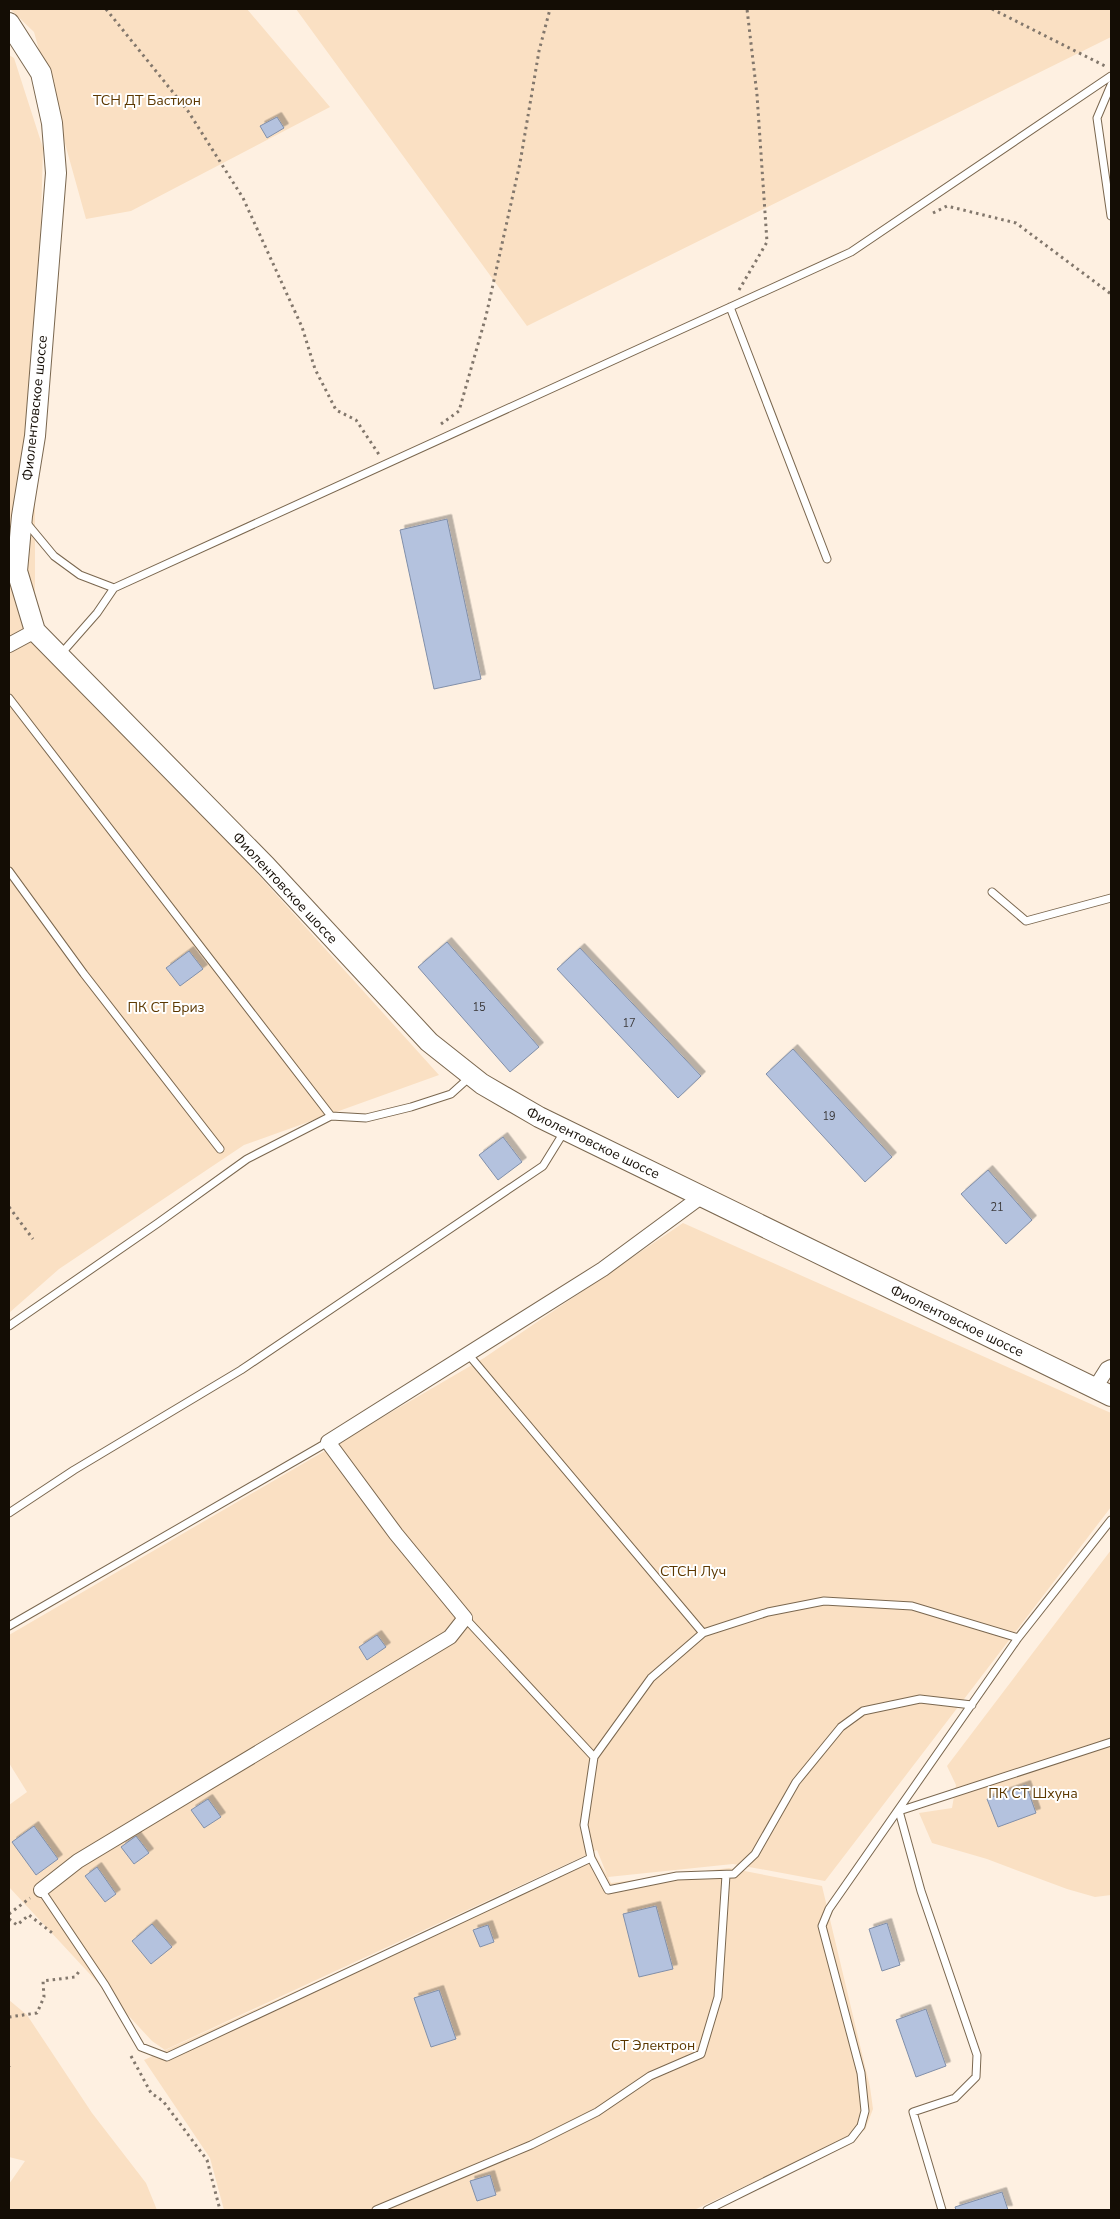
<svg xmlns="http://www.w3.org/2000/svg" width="1120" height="2219" font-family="'Nunito Sans',sans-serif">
	<defs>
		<filter id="shadow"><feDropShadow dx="4.5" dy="-4.5" stdDeviation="0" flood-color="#0004"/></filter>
	</defs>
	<rect width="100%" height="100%" fill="#fef0e1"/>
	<path fill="#fae0c3" d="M10,9h237l83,98 -199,104 -45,8 -52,-187z
		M296,9h815v28l-584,289z
		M9,55l5,3 29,90 -8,288v195l25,24 379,420 -195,70 -185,124 -50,44z
		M683,1223l428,190v94l-286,374 -92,-17 -125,13 3,6 118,-15 93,18 48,201 3,22 -8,21 -171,80h-470l-14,-52 -66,-98 451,-205 12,20 -10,-25 -432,200 -13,-9 -143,-154v-82l18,-13 -18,-29v-128l475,-277z
		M1111,1550v345l-16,2 -28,-8 -80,-30 -55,-16 -13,-30 33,-5 4,-23 -9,-19z
		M9,2000l18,15 65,98 54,70 11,27h-148v-26l16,-23 -16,-4z"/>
	<path fill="#b4c2de" stroke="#818fa9" filter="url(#shadow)" d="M277,117l7,11 -17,10 -7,-12z
		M447,519l34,160 -47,10 -34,-159z
		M447,942l92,105 -29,25 -92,-105z
		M580,948l121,128 -23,22 -121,-129z
		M189,951l14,18 -23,17 -14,-18z
		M793,1049l99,108 -27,25 -99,-108z
		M503,1137l19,25 -24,18 -19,-25z
		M988,1170l44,50 -26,24 -45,-50z
		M377,1635l9,12 -19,13 -8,-13z
		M1026,1785l10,28 -38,14 -11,-28z
		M208,1799l13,18 -17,11 -13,-18z
		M34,1826l24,33 -22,16 -24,-33z
		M136,1836l13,17 -15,11 -13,-17z
		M97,1867l19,27 -11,8 -20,-26z
		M656,1906l17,63 -34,8 -16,-63z
		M887,1923l13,42 -18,6 -13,-42z
		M152,1924l20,23 -21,17 -19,-23z
		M488,1925l6,17 -14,5 -7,-17z
		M439,1990l17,49 -25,8 -17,-49z
		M926,2009l20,57 -30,11 -20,-57z
		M490,2175l6,20 -19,6 -7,-20z
		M1002,2192l6,18h-52l-1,-3z"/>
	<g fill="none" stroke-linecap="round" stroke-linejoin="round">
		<defs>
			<path id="service" d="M1111,85l-14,33 14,98
				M730,307l97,252
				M25,521l29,35 26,19 34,13
				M60,655l37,-42 17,-25 737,-336 260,-176
				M9,698l322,418 35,2 45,-11 40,-13 20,-18
				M9,871l75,103 136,175
				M992,892l34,29 85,-23
				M9,1326l149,-103 89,-64 84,-43
				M468,1354l235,279
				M9,1513l65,-43 167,-100 302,-204 21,-34
				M465,1618l129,139
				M9,1626l319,-184
				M972,1705l-52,-6 -57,12 -22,16 -45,55 -41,72 -21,20 -57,2 -69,14 -17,-32 -7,-33 10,-68 57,-79 52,-45 65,-21 56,-11 88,5 106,32
				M41,1890l64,95 36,62 26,10 424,-199
				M376,2210l155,-65 66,-33 53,-36 51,-22 17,-57 8,-122
				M707,2210l144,-71 10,-13 4,-15 -4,-38 -39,-147 7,-17 189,-271 93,-118
				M942,2210l-29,-98 42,-14 21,-21 1,-22 -56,-164 -22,-80 212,-69"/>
			<path id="minor" d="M9,645l26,-14
				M1095,1388l12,-19 4,-2
				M41,1890l37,-29 372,-224 15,-19 -69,-84 -68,-92 275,-173 99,-73"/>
			<path id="secondary" d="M9,23l32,50 11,50 4,50 -21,263 -13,80 -5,55 18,60 231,235 163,176 53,42 57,33 572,279"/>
		</defs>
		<use href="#service" stroke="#7a674f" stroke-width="9"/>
		<use href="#minor" stroke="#7a674f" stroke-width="16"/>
		<use href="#secondary" stroke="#7a674f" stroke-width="22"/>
		<path stroke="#82776c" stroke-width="3" stroke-dasharray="2.5 4" stroke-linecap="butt" d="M106,9l82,102 55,87 59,129 13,42 21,41 20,10 24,36
			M992,9l113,57
			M933,213l14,-7 69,17 95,71
			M739,290l28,-48 -10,-147 -10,-86
			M441,424l18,-13 27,-95 34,-153 19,-112 11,-42
			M9,1207l24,32
			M9,1914l21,-16
			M9,1919l8,6 12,-10 26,20
			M9,2017l28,-4 7,-16 -1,-16 32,-4 6,-8
			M131,2056l20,37 12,8 44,59 13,50
			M9,2066v1"/>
		<use href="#service" stroke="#fff" stroke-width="7"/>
		<use href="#minor" stroke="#fff" stroke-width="14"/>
		<use href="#secondary" stroke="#fff" stroke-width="20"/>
	</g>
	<g text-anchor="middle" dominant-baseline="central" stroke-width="4" stroke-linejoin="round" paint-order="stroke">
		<g font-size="11" fill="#3c3a3b">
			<text x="479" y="1007">15</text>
			<text x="629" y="1023">17</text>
			<text x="829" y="1116">19</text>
			<text x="997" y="1207">21</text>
		</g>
		<g font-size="14" fill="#5c3800" stroke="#fff">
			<text x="147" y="100">ТСН ДТ Бастион</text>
			<text x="166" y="1007">ПК СТ Бриз</text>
			<text x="693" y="1571">СТСН Луч</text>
			<text x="1033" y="1793">ПК СТ Шхуна</text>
			<text x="653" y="2045">СТ Электрон</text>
		</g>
		<g font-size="14" fill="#140d05" stroke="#fff">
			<text transform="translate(35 408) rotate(-84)">Фиолентовское шоссе</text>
			<text transform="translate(285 888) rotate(47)">Фиолентовское шоссе</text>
			<text transform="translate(593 1143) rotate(26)">Фиолентовское шоссе</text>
			<text transform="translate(957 1321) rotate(26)">Фиолентовское шоссе</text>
		</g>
	</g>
	<rect width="1120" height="2219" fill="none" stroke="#140d05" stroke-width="20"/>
</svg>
